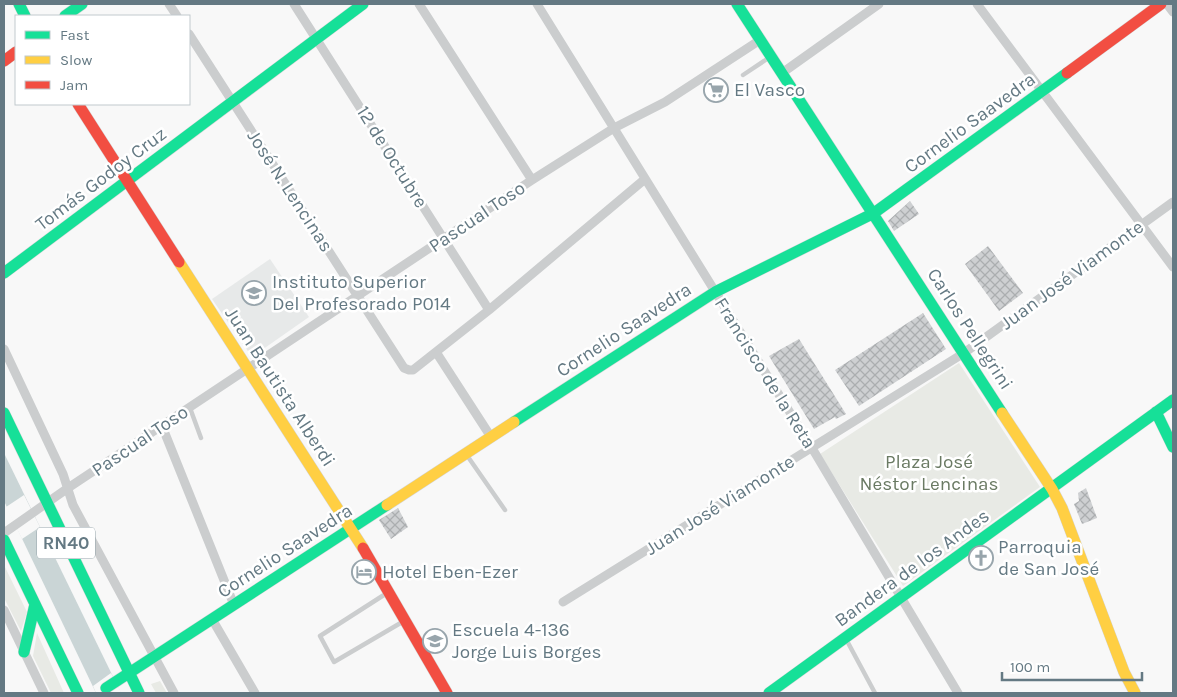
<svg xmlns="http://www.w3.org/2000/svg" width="1177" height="697" font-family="Karla,sans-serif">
	<defs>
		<pattern id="building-cross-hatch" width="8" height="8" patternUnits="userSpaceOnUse" patternTransform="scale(1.25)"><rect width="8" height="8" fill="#ced0d2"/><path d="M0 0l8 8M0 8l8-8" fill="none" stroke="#abaeb0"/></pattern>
	</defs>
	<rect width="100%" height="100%" fill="#f8f8f8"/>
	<path fill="#e7e9e9" d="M270,259l39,58 -57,40 -40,-58z"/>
	<path fill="#e8eae5" d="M959,363l81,124 -137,99 -83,-132z
		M4,565l23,47 -6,19 -17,-33z
		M37,633l27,60h-13l-18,-37z
		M160,681l7,12h-11l-5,-9z"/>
	<path fill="#cad5d6" d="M4,453l117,240h-25l-92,-192z"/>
	<path fill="#f8f8f8" d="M24,495l16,32 -18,12 -16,-32z
		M111,673l10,19 -25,1 -3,-7z"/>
	<path fill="url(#building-cross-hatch)" d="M910,201l9,13 -25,17 -6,-10z
		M988,246l35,47 -24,18 -34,-47z
		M923,313l23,36 -87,57 -24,-36z
		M799,339l47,75 -10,5 -1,-2 -21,12 -45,-73z
		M1086,488l11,30 -15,6 -8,-20 5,-3 -1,-8z
		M398,508l10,19 -17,12 -12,-19z"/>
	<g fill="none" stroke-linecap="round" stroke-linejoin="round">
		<defs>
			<path id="fast" d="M19,4l6,12
				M737,4l265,409
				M65,16l17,-12
				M4,273l359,-269
				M1156,412l17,35
				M4,413l135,280
				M514,422l201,-130 159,-79 193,-140
				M4,540l74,153
				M24,652l11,-48
				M106,688l281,-183
				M769,693l404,-293"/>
			<path id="slow" d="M179,262l184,286
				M1002,413l50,76 10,19 62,164 11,21
				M387,505l127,-83"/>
			<path id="jam" d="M4,61l12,-9
				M1067,73l94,-69
				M78,104l101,158
				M363,548l84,145"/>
		</defs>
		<use href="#fast" stroke="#d4d5d6" stroke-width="12"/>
		<use href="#slow" stroke="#d4d5d6" stroke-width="12"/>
		<use href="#jam" stroke="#d4d5d6" stroke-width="12"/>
		<path stroke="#cbcdce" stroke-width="4.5" d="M743,75l27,-18
			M190,408l11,30
			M466,454l39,56
			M387,593l-67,43 14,26 70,-41
			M846,639l29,54"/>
		<path stroke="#cbcdce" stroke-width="9" d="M169,4l8,12
			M294,4l195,306
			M419,4l113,176
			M537,4l275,444 146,245
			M977,4l196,263
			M1167,4l6,8
			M189,34l215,334 5,2h4l76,-60 156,-131
			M782,73l97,-69
			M4,349l59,125 10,31 101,188
			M436,352l55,85
			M162,426l72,179
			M4,533l64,-45 464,-308 82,-52 51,-26 95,-62
			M563,602l401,-249 209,-151
			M4,610l40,83
			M212,619l43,74"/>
		<use href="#fast" stroke="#16e098" stroke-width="11"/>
		<use href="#slow" stroke="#ffcf43" stroke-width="11"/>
		<use href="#jam" stroke="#f24e42" stroke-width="11"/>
	</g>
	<defs>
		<symbol id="supermarket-ring" viewBox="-11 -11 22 22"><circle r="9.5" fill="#fff" stroke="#98a5ac" stroke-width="1.5"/><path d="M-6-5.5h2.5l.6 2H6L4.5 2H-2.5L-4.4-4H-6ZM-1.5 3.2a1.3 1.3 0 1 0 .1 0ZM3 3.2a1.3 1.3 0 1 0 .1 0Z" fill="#98a5ac"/></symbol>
		<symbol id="university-ring" viewBox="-11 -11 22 22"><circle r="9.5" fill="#fff" stroke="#98a5ac" stroke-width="1.5"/><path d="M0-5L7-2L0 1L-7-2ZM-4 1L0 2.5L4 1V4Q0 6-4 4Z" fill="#98a5ac"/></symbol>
		<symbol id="church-ring" viewBox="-11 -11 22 22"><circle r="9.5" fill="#fff" stroke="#98a5ac" stroke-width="1.5"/><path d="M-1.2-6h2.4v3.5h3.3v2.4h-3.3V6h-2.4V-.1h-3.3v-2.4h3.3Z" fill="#98a5ac"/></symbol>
		<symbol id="hotel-ring" viewBox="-11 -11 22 22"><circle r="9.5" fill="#fff" stroke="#98a5ac" stroke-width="1.5"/><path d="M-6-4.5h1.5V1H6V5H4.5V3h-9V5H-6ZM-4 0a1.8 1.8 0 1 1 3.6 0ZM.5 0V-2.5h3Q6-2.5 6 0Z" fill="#98a5ac"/></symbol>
		<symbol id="school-ring" viewBox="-11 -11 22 22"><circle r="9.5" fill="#fff" stroke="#98a5ac" stroke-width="1.5"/><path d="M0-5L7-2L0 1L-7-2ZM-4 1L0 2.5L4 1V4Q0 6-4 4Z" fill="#98a5ac"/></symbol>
	</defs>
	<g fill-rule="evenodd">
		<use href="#supermarket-ring" x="702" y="76" width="28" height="28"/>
		<use href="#university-ring" x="240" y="279" width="28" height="28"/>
		<use href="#church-ring" x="967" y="544" width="28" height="28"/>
		<use href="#hotel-ring" x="350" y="558" width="28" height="28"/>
		<use href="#school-ring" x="421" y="627" width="28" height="28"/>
	</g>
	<g text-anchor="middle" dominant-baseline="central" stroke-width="5" stroke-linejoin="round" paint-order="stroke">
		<rect fill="#fff" stroke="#92a1a8" stroke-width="1" x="37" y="527.5" width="58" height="31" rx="4"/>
		<g font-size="18" font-weight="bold" fill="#647983">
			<text x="66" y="543">RN40</text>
		</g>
		<g font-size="19" fill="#647983" stroke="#fff" text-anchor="start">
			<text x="734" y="90">El Vasco</text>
			<text x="272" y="282">Instituto Superior<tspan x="272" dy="22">Del Profesorado P014</tspan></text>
			<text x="998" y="547">Parroquia<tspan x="998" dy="22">de San José</tspan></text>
			<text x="382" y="572">Hotel Eben-Ezer</text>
			<text x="452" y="630">Escuela 4-136<tspan x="452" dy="22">Jorge Luis Borges</tspan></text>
		</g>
		<g font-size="19" fill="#647983" stroke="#fff">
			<text transform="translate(970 123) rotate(-36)">Cornelio Saavedra</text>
			<text transform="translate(392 157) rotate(58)">12 de Octubre</text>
			<text transform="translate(101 179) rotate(-37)">Tomás Godoy Cruz</text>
			<text transform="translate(290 191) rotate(57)">José N. Lencinas</text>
			<text transform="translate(477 217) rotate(-34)">Pascual Toso</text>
			<text transform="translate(1072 275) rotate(-36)">Juan José Viamonte</text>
			<text transform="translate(970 329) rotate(57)">Carlos Pellegrini</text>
			<text transform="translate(624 330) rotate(-33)">Cornelio Saavedra</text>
			<text transform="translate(765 373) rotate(58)">Francisco de la Reta</text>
			<text transform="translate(280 387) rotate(57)">Juan Bautista Alberdi</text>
			<text transform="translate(140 441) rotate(-34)">Pascual Toso</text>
			<text transform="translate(720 505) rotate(-32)">Juan José Viamonte</text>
			<text transform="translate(285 551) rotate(-33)">Cornelio Saavedra</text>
			<text transform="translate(912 568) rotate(-36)">Bandera de los Andes</text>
		</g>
		<g font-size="19" fill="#6a7a63" stroke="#fff">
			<text x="929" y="462">Plaza José<tspan x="929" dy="22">Néstor Lencinas</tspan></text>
		</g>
	</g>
	<rect width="1177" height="697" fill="none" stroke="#647983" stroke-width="10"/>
	<rect x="15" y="15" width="175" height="90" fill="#ffffff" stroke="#c1c9cd"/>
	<rect x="25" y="31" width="25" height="8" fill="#16e098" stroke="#c1c9cd"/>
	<text x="60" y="40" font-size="15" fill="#647983">Fast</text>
	<rect x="25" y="56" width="25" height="8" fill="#ffcf43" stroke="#c1c9cd"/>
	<text x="60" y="65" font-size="15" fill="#647983">Slow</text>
	<rect x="25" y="81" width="25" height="8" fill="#f24e42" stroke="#c1c9cd"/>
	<text x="60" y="90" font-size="15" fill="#647983">Jam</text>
	<path d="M1002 672v8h140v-8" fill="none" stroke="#647983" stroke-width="2.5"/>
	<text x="1010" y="672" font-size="15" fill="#647983" stroke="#ffffff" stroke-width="4" paint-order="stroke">100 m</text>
</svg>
